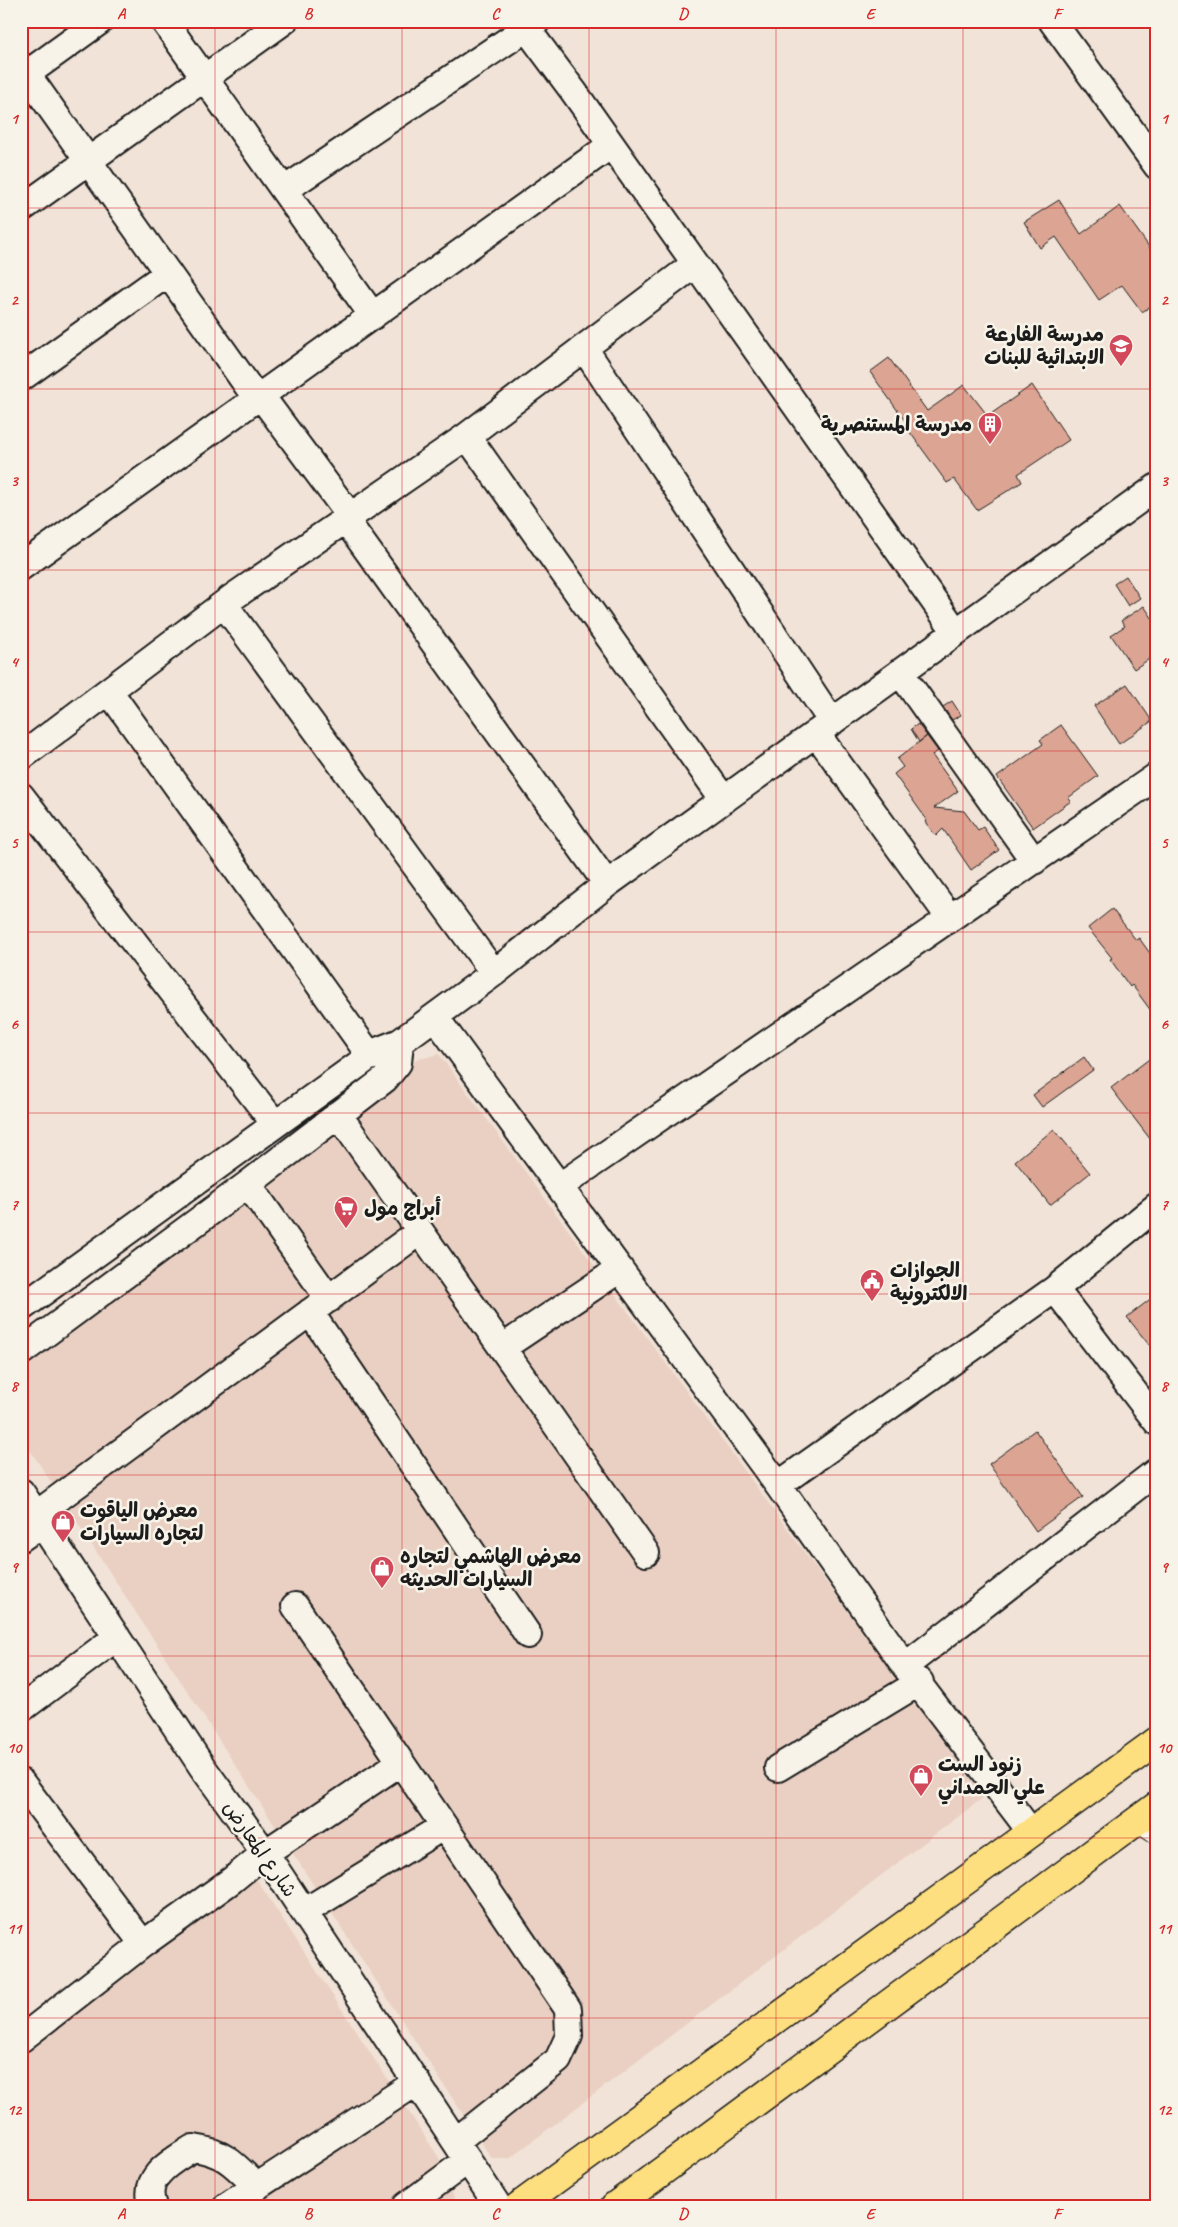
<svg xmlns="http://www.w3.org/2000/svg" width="1178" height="2227" font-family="Caveat,'Playpen Sans Arabic',sans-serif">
	<rect width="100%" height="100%" fill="#f1e3d7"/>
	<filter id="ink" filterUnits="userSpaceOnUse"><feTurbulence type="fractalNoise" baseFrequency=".02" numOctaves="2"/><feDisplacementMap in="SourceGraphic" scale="10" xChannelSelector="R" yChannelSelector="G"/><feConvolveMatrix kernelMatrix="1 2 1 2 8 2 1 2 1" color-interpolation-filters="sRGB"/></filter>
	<g filter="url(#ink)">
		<path fill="#ead0c3" d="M439,1054l545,743 -475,362h-17l-471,-723v-74l395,-302z
			M242,1857l199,304 13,37 -10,8h-423v-184l195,-136z"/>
		<path fill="#dba493" stroke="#1c1c1c" d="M1059,200l22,34 39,-28 37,52v44l-15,10 -20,-27 -23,15 -43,-63 -16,11 -16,-26z
			M889,358l38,53 37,-26 24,31 44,-31 37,55 -51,34 4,8 -45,28 -23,-31 -7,4 -41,-56 2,-2 -38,-53z
			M1126,576l14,22 -12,8 -14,-22z
			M1144,606l13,19v29l-23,15 -23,-34 14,-9 -4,-5z
			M1127,684l25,37 -33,23 -25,-38z
			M952,701l9,14 -9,5 -9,-13z
			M918,724l20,27 -6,4 26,36 -24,17 30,3 14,19 5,-3 16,23 -28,20 -28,-41 -7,7 -11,-14 2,-2 -33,-46 9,-7 -6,-8 30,-23 -8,6 -8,-13z
			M1061,725l37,51 -30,22 3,3 -38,27 -36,-51 46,-33 -3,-4z
			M1112,909l24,31 3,-2 18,25v56l-25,-34 -2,2 -20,-28 2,-1 -24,-30z
			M1157,1053v95l-46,-60z
			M1084,1057l9,13 -51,37 -9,-12z
			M1054,1129l36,44 -40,32 -35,-44z
			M1157,1294v61l-30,-38z
			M1035,1430l48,67 -47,34 -47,-67z"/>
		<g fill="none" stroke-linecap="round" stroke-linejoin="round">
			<defs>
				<path id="minor" d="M164,21l209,295
					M521,21l53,71 382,540
					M1052,21l105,145
					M21,66l236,333
					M21,78l79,-57
					M284,190l253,-169
					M21,209l263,-188
					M695,264l-228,172 257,364
					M584,348l248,374
					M21,378l147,-105
					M261,396l89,120
					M345,519l262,365
					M21,567l590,-422
					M224,604l270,369
					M900,672l134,189
					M109,691l262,366
					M816,733l134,185
					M21,757l212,-160 234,-161
					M21,796l254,328
					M435,1017l343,468 127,181 126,166
					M338,1114l308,439
					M248,1184l81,115
					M560,1186l597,-410
					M1157,1206l-102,83 102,133
					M21,1308l356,-257 23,-9 94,-69 113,-89 550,-397
					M310,1312l218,323
					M502,1348l118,-79
					M21,1352l227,-168 137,-105 13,-16 2,-21
					M778,1485l277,-196
					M21,1492l182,276 62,85 233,353
					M37,1514l383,-283
					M21,1538l22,-15
					M295,1606l273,403 1,27 -11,24 -102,81
					M905,1666l252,-195
					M21,1709l96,-72
					M778,1768l142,-86
					M21,1782l122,162
					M1140,1819l17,11
					M304,1912l140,-86
					M21,2039l122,-95 89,-64 33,-27 136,-91
					M153,2206c-12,-30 20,-45 40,-58 32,4 42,17 64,39
					M227,2206l190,-124
					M406,2206l62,-46"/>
				<path id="major" d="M519,2206l638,-465
					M615,2206l542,-400"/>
			</defs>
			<use href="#minor" stroke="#1c1c1c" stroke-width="30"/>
			<use href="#major" stroke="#1c1c1c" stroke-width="31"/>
			<use href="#minor" stroke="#f7f3e8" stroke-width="26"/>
			<use href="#major" stroke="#fedf80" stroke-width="28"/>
		</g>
	</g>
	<path fill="none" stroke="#d62828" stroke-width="1" stroke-opacity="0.55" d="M215,21v2185M402,21v2185M589,21v2185M776,21v2185M963,21v2185M21,208h1136M21,389h1136M21,570h1136M21,751h1136M21,932h1136M21,1113h1136M21,1294h1136M21,1475h1136M21,1656h1136M21,1838h1136M21,2018h1136"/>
	<defs>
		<symbol id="school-pin" viewBox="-11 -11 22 30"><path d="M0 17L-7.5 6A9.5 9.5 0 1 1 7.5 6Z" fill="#d1495b" stroke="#f7f3e8"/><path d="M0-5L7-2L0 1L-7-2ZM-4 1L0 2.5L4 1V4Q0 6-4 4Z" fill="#fff"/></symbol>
		<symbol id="building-pin" viewBox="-11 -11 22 30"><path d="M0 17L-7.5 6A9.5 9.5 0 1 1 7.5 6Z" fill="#d1495b" stroke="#f7f3e8"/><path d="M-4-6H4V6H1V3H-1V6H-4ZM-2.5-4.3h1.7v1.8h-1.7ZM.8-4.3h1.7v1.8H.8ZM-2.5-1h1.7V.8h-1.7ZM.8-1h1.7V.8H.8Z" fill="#fff"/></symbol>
		<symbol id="supermarket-pin" viewBox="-11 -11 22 30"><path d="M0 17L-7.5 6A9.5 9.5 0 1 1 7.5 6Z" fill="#d1495b" stroke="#f7f3e8"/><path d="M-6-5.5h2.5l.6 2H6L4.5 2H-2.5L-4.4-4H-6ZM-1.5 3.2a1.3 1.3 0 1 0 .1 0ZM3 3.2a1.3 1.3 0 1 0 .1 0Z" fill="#fff"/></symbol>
		<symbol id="civic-pin" viewBox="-11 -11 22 30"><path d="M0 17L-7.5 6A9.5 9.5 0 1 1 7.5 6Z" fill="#d1495b" stroke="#f7f3e8"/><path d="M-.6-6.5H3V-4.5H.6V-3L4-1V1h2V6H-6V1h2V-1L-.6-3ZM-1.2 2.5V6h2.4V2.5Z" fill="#fff"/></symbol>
		<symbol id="shop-pin" viewBox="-11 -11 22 30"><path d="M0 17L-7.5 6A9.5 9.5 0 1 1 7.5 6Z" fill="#d1495b" stroke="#f7f3e8"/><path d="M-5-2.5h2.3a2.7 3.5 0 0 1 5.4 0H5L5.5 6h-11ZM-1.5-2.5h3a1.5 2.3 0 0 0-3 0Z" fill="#fff"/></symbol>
	</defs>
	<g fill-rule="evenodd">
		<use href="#school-pin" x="1107" y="332" width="28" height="38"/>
		<use href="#building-pin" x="976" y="410" width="28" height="38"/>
		<use href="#supermarket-pin" x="332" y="1194" width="28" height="38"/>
		<use href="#civic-pin" x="858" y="1267" width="28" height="38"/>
		<use href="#shop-pin" x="49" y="1508" width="28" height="38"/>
		<use href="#shop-pin" x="368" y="1554" width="28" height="38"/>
		<use href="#shop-pin" x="907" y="1762" width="28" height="38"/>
	</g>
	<g text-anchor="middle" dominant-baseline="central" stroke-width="5" stroke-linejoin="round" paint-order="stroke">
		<g font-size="20" font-weight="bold" fill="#1c1c1c" stroke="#f7f3e8" text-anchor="start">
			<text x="1104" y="334" text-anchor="end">مدرسة الفارعة<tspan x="1104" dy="23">الابتدائية للبنات</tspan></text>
			<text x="972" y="424" text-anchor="end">مدرسة المستنصرية</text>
			<text x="364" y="1208">أبراج مول</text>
			<text x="890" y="1270">الجوازات<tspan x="890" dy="23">الالكترونية</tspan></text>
			<text x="80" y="1510">معرض الياقوت<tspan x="80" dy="23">لتجاره السيارات</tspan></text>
			<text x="400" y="1556">معرض الهاشمي لتجاره<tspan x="400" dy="23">السيارات الحديثه</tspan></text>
			<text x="938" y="1764">زنود الست<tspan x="938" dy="23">علي الحمداني</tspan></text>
		</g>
		<g font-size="20" fill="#1c1c1c" stroke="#f7f3e8">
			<text transform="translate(260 1849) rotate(55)">شارع المعارض</text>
		</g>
	</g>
	<rect width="1178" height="2227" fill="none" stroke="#f7f3e8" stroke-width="55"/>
	<rect x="28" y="28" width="1122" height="2172" fill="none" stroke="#d62828" stroke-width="2"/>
	<g font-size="16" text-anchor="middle" font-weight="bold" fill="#d62828">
		<text x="121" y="19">A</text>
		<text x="308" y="19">B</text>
		<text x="495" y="19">C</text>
		<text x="683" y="19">D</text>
		<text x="870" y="19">E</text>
		<text x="1057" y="19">F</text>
		<text x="14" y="124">1</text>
		<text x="1164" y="124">1</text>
		<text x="14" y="305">2</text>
		<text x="1164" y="305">2</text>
		<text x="14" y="486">3</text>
		<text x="1164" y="486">3</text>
		<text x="14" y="667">4</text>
		<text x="1164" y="667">4</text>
		<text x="14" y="848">5</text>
		<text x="1164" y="848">5</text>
		<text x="14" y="1029">6</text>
		<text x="1164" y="1029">6</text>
		<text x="14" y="1210">7</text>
		<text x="1164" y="1210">7</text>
		<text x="14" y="1391">8</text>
		<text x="1164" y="1391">8</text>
		<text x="14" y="1572">9</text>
		<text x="1164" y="1572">9</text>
		<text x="14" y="1753">10</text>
		<text x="1164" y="1753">10</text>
		<text x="14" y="1934">11</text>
		<text x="1164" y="1934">11</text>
		<text x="14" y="2115">12</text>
		<text x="1164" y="2115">12</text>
		<text x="121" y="2219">A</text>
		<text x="308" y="2219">B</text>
		<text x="495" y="2219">C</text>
		<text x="683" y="2219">D</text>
		<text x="870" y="2219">E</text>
		<text x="1057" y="2219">F</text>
	</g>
</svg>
